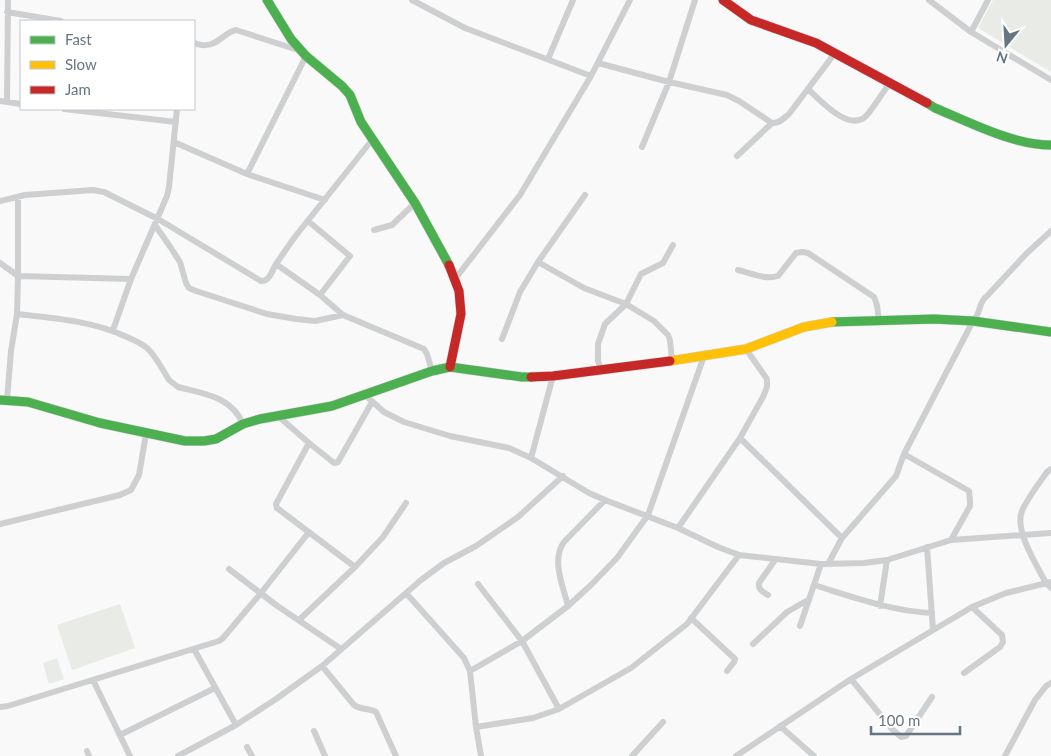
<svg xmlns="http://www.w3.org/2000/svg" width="1051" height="756" font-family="Lato,sans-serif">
	<rect width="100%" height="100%" fill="#f9f9f9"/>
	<path fill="#e8ebe6" d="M993,0h58v72l-73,-44z
		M120,604l15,44 -63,22 -15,-45z
		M57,658l7,21 -15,5 -6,-21z"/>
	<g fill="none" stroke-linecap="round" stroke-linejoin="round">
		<defs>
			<path id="fast" d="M267,0l24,39 15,17 36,30 8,9 11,27 54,81 34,62
				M927,103l8,5c36,15 78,37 116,37
				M832,322l102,-3 39,2 78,11
				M0,400l28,2 72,21 85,18h19l12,-2 27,-15 17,-5 72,-13 100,-35 18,-4 72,10h9"/>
			<path id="slow" d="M670,361l76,-12 58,-22 28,-5"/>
			<path id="jam" d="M723,0l28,20 65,23 111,60
				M449,265l10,26 2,23 -11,53
				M531,377l22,-1 117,-15"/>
		</defs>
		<use href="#fast" stroke="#d5d6d7" stroke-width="10"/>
		<use href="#slow" stroke="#d5d6d7" stroke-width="10"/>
		<use href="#jam" stroke="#d5d6d7" stroke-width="10"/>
		<path stroke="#cecfd0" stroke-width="6" d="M412,0l53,28 126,48
			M929,0l42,32 80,48
			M7,12l54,9
			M971,32l17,-32
			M194,43c4,1 9,3 12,2 12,0 19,-13 30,-15l65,21
			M548,59l25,-59
			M598,63l71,19 58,13 12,6 33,22
			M808,89c12,11 42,45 59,26 8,-9 15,-22 23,-32
			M0,101l21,3
			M7,102l1,-102
			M64,109l112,13
			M372,140l-78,98 -18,26 44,31 23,20 81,34 3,5 5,17
			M174,142l73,32 78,26
			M642,147l27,-65 26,-82
			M737,156l35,-33c7,1 12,-5 17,-9l46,-61
			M247,174l59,-118
			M0,201l25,-6 68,-5 11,2 54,27 103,62c8,1 11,-10 15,-17
			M308,221l42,35 -30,39
			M155,225l16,23 9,14 6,21 3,5 7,3 71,23 29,5 19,2 28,-6
			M374,230l18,-5 23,-22
			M538,262l46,26 42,16 28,17 14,14 2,5 2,21
			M0,263l18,13 113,3
			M738,270c13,3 27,10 40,6l18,-23 6,-1 6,1 66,44 3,8 2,16
			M455,279l65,-84 71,-119 39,-76
			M17,314c37,4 76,7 110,23 7,3 14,6 20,11 9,8 15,21 22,32l9,7c26,7 53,9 65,37
			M113,330l18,-51 36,-83 2,-9 8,-78
			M502,339l18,-47 18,-30 47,-67
			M601,370l-3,-9v-17l7,-20 21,-20 15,-30 22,-11 10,-18
			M365,395l19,17 20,10 46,14 59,12 22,10 58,35 16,7 73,28 40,19 21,8 82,9 43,-1 23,-3 64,-20 100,-7
			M7,400l4,-49 6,-37 1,-38v-79
			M278,416l31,27 25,20 4,-1 34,-60
			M740,438l102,100
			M309,443l-33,61 1,4 78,59
			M904,454l65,37 1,10v5l-19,34
			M531,458l22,-82
			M1051,469l-4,3c-8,11 -20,27 -25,39 -8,19 15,55 24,72l5,5
			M0,524l120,-29 11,-5 8,-15 7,-41
			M678,528l62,-90 23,-41 4,-10v-8l-21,-30
			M927,547l6,83
			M828,564l14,-26 54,-62 8,-22 69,-133c8,-7 5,-19 14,-25l39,-42 25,-23
			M229,569l47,36 65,44
			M478,584l44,57 37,68
			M814,585c39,12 77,26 118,28
			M406,593l58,65 6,13 6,56 5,29
			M768,595c-5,-3 -10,-5 -9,-12l16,-23
			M568,606c-5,-20 -17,-46 -4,-64l41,-42
			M880,606l7,-46
			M691,618l44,41 -1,3 -7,9
			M299,620l56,-53 28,-30 23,-34
			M800,626l21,-62
			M753,644l34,-32 21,-12
			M194,649l42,76
			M322,666l32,39c7,5 15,3 22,7l20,44
			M470,671l52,-30 46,-35 24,-22 25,-26 31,-43 56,-159
			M964,673l36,-26 3,-5 -1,-7 -30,-28
			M851,679l41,50 9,8 5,-1 26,-39
			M93,680l37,76
			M0,707l8,-1 211,-65 4,-3 38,-45 48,-61
			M780,726l34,30
			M476,727l57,-9 26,-9 72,-41 56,-44 52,-69
			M314,731l11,25
			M120,735l95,-47
			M247,747l5,9
			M87,751l2,5
			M178,756l58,-31 40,-26 46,-33 99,-86 23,-17 32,-17 42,-29 45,-41
			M632,756l31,-34
			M736,756l115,-77 121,-72 34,-14 45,-11
			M1005,756l30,-56 11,-14 5,-3"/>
		<use href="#fast" stroke="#4caf50" stroke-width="9"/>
		<use href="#slow" stroke="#ffc107" stroke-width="9"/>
		<use href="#jam" stroke="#c62828" stroke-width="9"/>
	</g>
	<rect x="20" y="20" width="175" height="90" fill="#ffffff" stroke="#c1c8cd"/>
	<rect x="30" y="36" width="25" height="8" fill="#4caf50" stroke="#c1c8cd"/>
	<text x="65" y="45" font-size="15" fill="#657683">Fast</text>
	<rect x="30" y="61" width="25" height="8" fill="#ffc107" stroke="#c1c8cd"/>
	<text x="65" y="70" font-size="15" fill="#657683">Slow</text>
	<rect x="30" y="86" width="25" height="8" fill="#c62828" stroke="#c1c8cd"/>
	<text x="65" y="95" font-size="15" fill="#657683">Jam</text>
	<g transform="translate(1006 45) rotate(198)" stroke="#ffffff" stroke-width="4" paint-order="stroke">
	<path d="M0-4L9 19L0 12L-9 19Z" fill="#657683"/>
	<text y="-8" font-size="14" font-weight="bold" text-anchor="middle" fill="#657683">N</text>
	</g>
	<path d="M871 726v8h89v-8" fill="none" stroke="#657683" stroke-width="2.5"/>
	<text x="878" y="726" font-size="15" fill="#657683" stroke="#ffffff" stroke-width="4" paint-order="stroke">100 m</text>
</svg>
